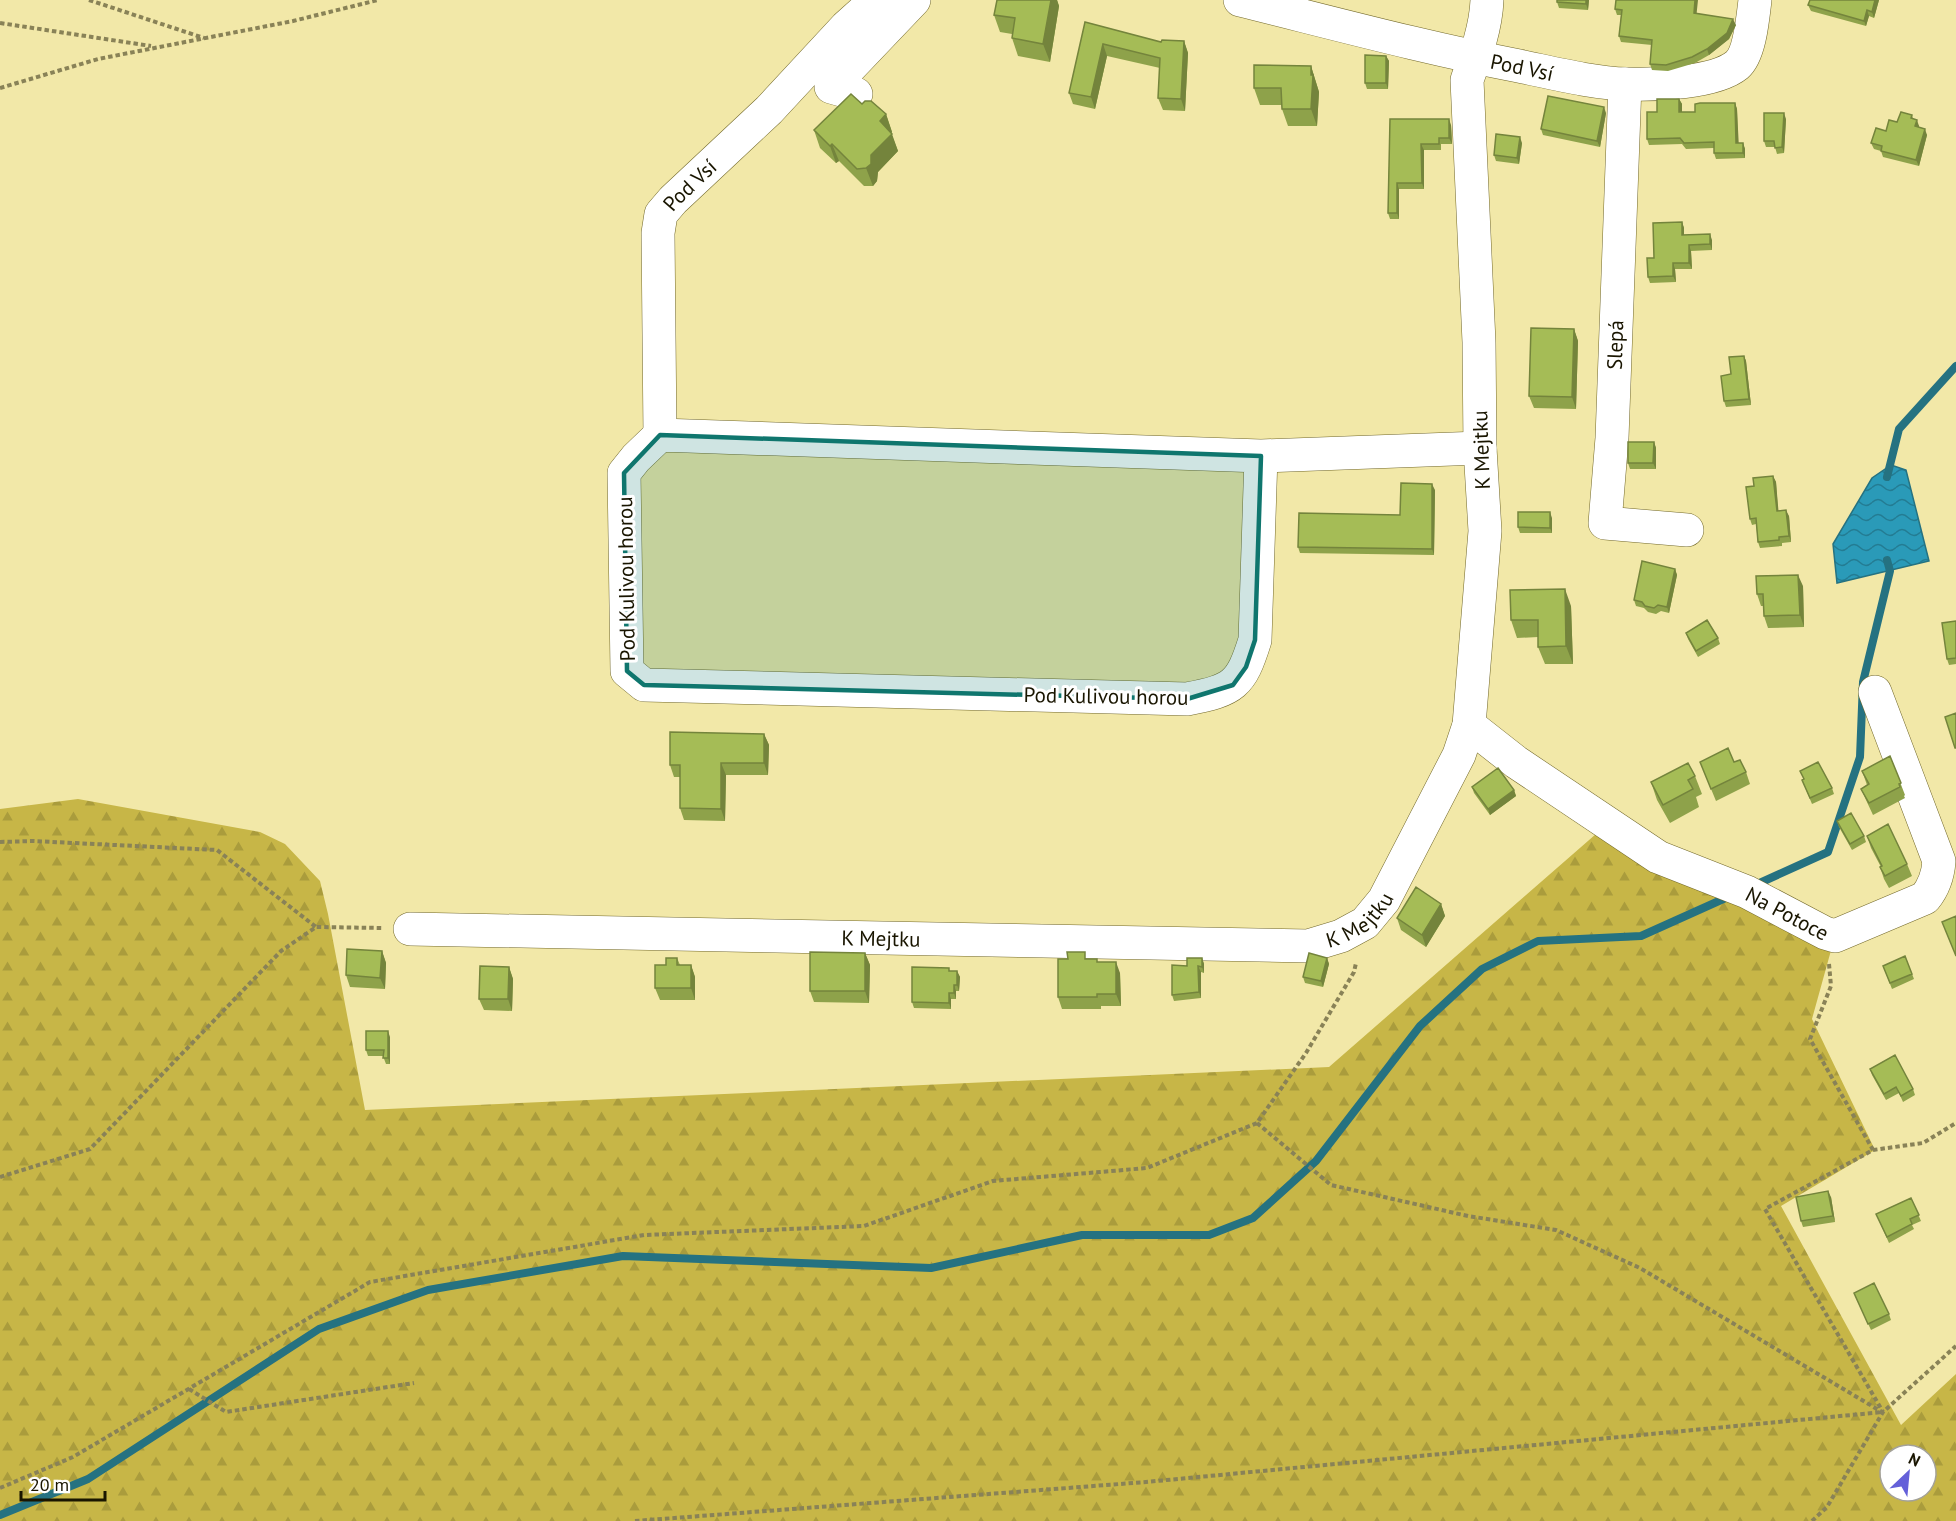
<svg xmlns="http://www.w3.org/2000/svg" width="1956" height="1521" font-family="'PT Sans',sans-serif">
	<defs>
		<pattern id="forest-firs" width="22" height="20" patternUnits="userSpaceOnUse" patternTransform="scale(1.5)"><rect width="22" height="20" fill="#c7b647"/><path d="M5 1l3.5 6h-7zM16 11l3.5 6h-7z" fill="#aa9c3c"/></pattern>
		<pattern id="water-waves" width="16" height="10" patternUnits="userSpaceOnUse" patternTransform="scale(1.5)"><rect width="16" height="10" fill="#2a9ab8"/><path d="M0 5q4-4 8 0t8 0" fill="none" stroke="#237c93"/></pattern>
	</defs>
	<rect width="100%" height="100%" fill="#f2e8a8"/>
	<path fill="url(#forest-firs)" fill-rule="evenodd" d="M78,799l182,33 25,12 35,37 8,33 37,196 964,-43 275,-240 231,109 -23,83 63,131 -94,56 120,219 55,-51v147h-1956v-712zM1890,1455h36v36h-36z"/>
	<path fill="url(#water-waves)" stroke="#257281" stroke-width="1.5" d="M1891,465l15,5 23,91 -92,22 -4,-39 39,-66z"/>
	<g fill="none" stroke-linecap="round" stroke-linejoin="round">
		<path stroke="#257281" stroke-width="8" d="M1887,477l12,-48 57,-63
			M1753,886l75,-34 32,-95 3,-75 27,-111 -3,-11
			M0,1515l88,-36 231,-150 109,-39 195,-34 308,12 151,-33h127l44,-17 63,-57 104,-135 62,-57 56,-28 103,-5 89,-40"/>
		<defs>
			<g id="minor">
				<path id="s1" d="M1240,0c93,23 185,48 279,66 34,7 73,17 108,18 28,1 88,-1 110,-19 13,-11 16,-49 18,-65"/>
				<path d="M1625,84l-13,354 -7,85 82,7"/>
				<path d="M856,94l-25,-7 83,-87"/>
				<path id="s2" d="M660,435l-2,-202 3,-19 12,-14 96,-90 77,-83 30,-27"/>
				<path d="M1261,456l-6,184c-14,45 -21,50 -68,59l-543,-14 -17,-14 -3,-198 12,-15 24,-23 601,21 219,-8"/>
				<path id="s3" d="M1469,725l47,37 142,95 89,35 78,41 10,3 90,-38c9,-11 13,-23 14,-37l-64,-169"/>
				<path id="s4" d="M410,929l898,17 33,-10 24,-13 19,-23 75,-145 10,-30 16,-194 -5,-83 -1,-106 -12,-262c9,-25 19,-53 20,-80"/>
			</g>
		</defs>
		<use href="#minor" stroke="#73692b" stroke-width="34"/>
		<path stroke="#898257" stroke-width="4" stroke-dasharray="4.5 3" stroke-linecap="butt" d="M89,0l115,38
			M0,23l151,23
			M0,88l98,-29 195,-38 85,-21
			M0,842l33,-1 184,9 99,77
			M1829,964l2,22 -21,53 63,111 -108,59 118,203
			M1257,1123l74,62 137,31 88,14 84,38 242,144
			M1873,1150l50,-7 33,-20
			M0,1177l90,-28 191,-198 35,-24 66,1
			M189,1389l37,23 188,-29
			M0,1488l73,-31 297,-175 274,-47 220,-9 129,-45 154,-13 110,-45 49,-70 48,-81 2,-9
			M635,1521l511,-39 737,-70
			M1812,1521l15,-14 56,-95 73,-66"/>
		<use href="#minor" stroke="#fff" stroke-width="33"/>
	</g>
	<path fill="#8ea24a" d="M997,0h60l2,6 -9,56 -32,-6 -6,-18v-4l-12,-2 -6,-17z
		M1589,0l-1,10 -29,-2 -2,-6z
		M1879,0l-5,18 -5,-2 -3,10 -55,-15 -3,-6z
		M1615,9l82,4 39,12 -7,14 -20,16 -14,8 -27,8 -16,-1 -2,-6 2,-19 -31,-3 -2,-6 2,-21h-4z
		M1085,22l76,20 23,-1 4,12 -3,58 -22,-1 -5,-12 2,-30 -53,-12 -12,53 -22,-5 -4,-11z
		M1386,56l3,5 -1,28h-21l-2,-6z
		M1311,66l8,26 -2,34h-29l-6,-17v-4h-22l-6,-17z
		M1679,99l3,5v8h13l40,-9 2,6 1,34h5l2,6v9l-29,1 -2,-6v-5l-28,1 -4,-5 -33,1 -2,-6 10,-27z
		M862,104l24,10 6,18 -1,1 7,18 -20,21 -1,9 -4,5h-9l-25,-25 -3,2 -16,-15 -6,-18z
		M1606,113l-6,34 -57,-12 -2,-6z
		M1912,115l1,4 6,7v1l8,8 -8,31 -36,-9 -2,-6 -7,-2 -3,-6 26,-21z
		M1390,119l61,6 1,19h-11v6h-17v39h-25v30h-9l-2,-6z
		M1786,119l-2,34 -7,1 -2,-7h-9l-2,-6z
		M1522,143l-3,21 -23,-3 -2,-6z
		M1682,222l2,6v7l28,5v10l-21,1 1,18h-17l1,13 -26,1 -2,-6 6,-19z
		M1574,329l4,12 -2,68 -42,-1 -5,-12z
		M1744,356l2,5 5,44 -25,2 -2,-6 7,-27z
		M1654,442l2,6v21h-26l-2,-6z
		M1773,476l3,6 2,29 11,5 2,26 -9,1v3l-22,2 -2,-6 -2,-18 -4,1 -2,-6 4,-33z
		M1435,490l-1,65 -134,-2 -2,-6 102,-32z
		M1552,518v15h-32l-2,-6z
		M1675,569l2,6 -8,38 -8,-2 -5,3 -8,-2 -4,-4 -8,-2 -2,-6z
		M1803,586l1,41 -36,1 -4,-12v-10h-3l-4,-12z
		M1571,606l2,58h-28l-7,-17v-10l-21,1 -6,-18z
		M1956,621v43l-7,1 -2,-6z
		M1686,633l32,5 2,6 -22,13 -10,-18z
		M764,734l5,11 -1,30h-42l-1,46 -41,-1 -4,-12v-31h-6l-4,-12z
		M1890,756l15,39 -1,1 1,2 -32,17 -7,-15 -5,-11 6,-4 -5,-14z
		M1700,762h34l12,10 4,12 -34,17z
		M1800,771l32,17 2,6 -22,10 -10,-24 2,-1z
		M1695,776l7,18 -6,3 3,10 -29,16 -13,-23 -6,-18z
		M1472,787l42,3 2,6 -26,19 -16,-22z
		M1837,821l27,15 2,6 -14,8 -13,-23z
		M1867,836l40,28 5,12 -23,12 -5,-9 -4,-12h1l-10,-19z
		M1441,904l4,12 -19,31 -25,-17 -4,-12z
		M382,951l4,12 -1,26 -35,-2 -4,-12z
		M865,953l5,12 -1,38 -55,-1 -4,-11z
		M1905,956l9,23 -22,10 -9,-23z
		M677,958l3,7h11l4,12v23h-35l-5,-12 11,-23z
		M1202,958l2,6v9l-3,-1v26l-27,3 -2,-6 15,-29z
		M1327,958l2,6 -6,23 -18,-4 -2,-6z
		M1068,959h20l10,3 22,11 1,33h-20v3h-39l-4,-12z
		M509,967l4,12 -1,32 -28,-1 -5,-11z
		M950,971h7l3,6 -1,14h-3v8h-5v10l-37,-1 -2,-6z
		M390,1037v27h-4l-3,-8h-15l-2,-6z
		M1870,1069l43,20 2,6 -12,7 -4,-9 -13,7 -14,-25z
		M1831,1197l4,25 -32,5 -2,-6z
		M1911,1198l10,23 -9,4 2,4 -25,14 -13,-29z
		M1854,1293l35,21 2,6 -20,10z"/>
	<path fill="#74843c" d="M1051,0h6l2,6 -9,56 -7,-18z
		M1586,0h3l-1,10 -2,-6z
		M1695,0h3l-2,19 -2,-6z
		M1875,0h4l-5,18 -2,-6z
		M1867,10l2,6 -3,10 -2,-5z
		M1733,19l3,6 -7,14 -20,16 -2,-6z
		M1184,41l4,12 -3,58 -4,-12z
		M1103,44l4,12 -12,53 -4,-12z
		M1386,56l3,5 -1,28 -2,-6z
		M1311,66l8,26 -2,34 -6,-17z
		M1679,99l3,5v14l-3,-6z
		M1735,103l2,6 2,40 -3,-6z
		M1604,107l2,6 -6,34 -3,-6z
		M1784,113l2,6 -2,34 -2,-6z
		M886,114l6,18 -6,7 -6,-18z
		M1449,119l2,6 1,19 -3,-6z
		M1917,120l2,6 -2,6 -2,-6z
		M1925,129l2,6 -8,31 -3,-6z
		M892,134l6,17 -20,21 -1,9 -4,5 -7,-18 5,-13z
		M1520,137l2,6 -3,21 -2,-6z
		M1743,143l2,6v9l-2,-5z
		M832,144l7,17 -3,2 -6,-17z
		M1421,144l3,6v39l-2,-6z
		M1397,183l2,6v30l-2,-6z
		M1682,222l2,6v13l-2,-6z
		M1710,234l2,6v10l-2,-6z
		M1689,245l2,6 1,18 -3,-6z
		M1673,263l2,6 1,13 -3,-6z
		M1574,329l4,12 -2,68 -4,-12z
		M1744,356l2,5 5,44 -2,-6z
		M1654,442l2,6v21l-3,-6z
		M1773,476l3,6 3,35 -2,-6z
		M1432,484l3,6 -1,65 -2,-6z
		M1786,510l3,6 2,26 -2,-6z
		M1550,512l2,6v15l-2,-5z
		M1675,569l2,6 -8,38 -2,-6z
		M1798,575l5,11 1,41 -4,-12z
		M1565,589l6,17 2,58 -7,-18z
		M764,734l5,11 -1,30 -4,-12z
		M721,763l5,12 -1,46 -4,-12z
		M1514,790l2,6 -26,19 -2,-6z
		M1441,904l4,12 -19,31 -4,-12z
		M382,951l4,12 -1,26 -5,-11z
		M865,953l5,12 -1,38 -4,-12z
		M1202,958l2,6v9l-2,-6z
		M1327,958l2,6 -6,23 -2,-6z
		M1116,962l4,11 1,33 -5,-12z
		M691,965l4,12v23l-4,-12z
		M1198,966l3,6v26l-2,-6z
		M509,967l4,12 -1,32 -4,-12z
		M957,971l3,6 -1,14 -2,-6z
		M954,985l2,6v8l-2,-6z
		M949,993l2,6v10l-2,-6z
		M388,1031l2,6v27l-2,-6z
		M1828,1191l3,6 4,25 -2,-6z"/>
	<path fill="#a5bc56" stroke="#74843c" stroke-width="1.5" d="M997,0h54l-8,44 -31,-6 3,-20 -21,-3z
		M1557,0h29v4l-29,-2z
		M1616,0h79l-1,13 39,6 -6,14 -20,16 -15,8 -26,8 -16,-1 2,-24 -33,-4 3,-26 -7,-1z
		M1810,0h65l-3,12 -5,-2 -3,11 -56,-16z
		M1085,22l76,20 1,-2 22,1 -3,58 -23,-1 2,-40 -57,-14 -12,53 -22,-4z
		M1365,55l21,1v27h-21z
		M1254,65l57,1v9h2l-2,34h-29l-1,-21h-27z
		M851,94l11,10 3,-3h6l15,13 -6,7 12,13 -21,21v9l-5,4 -9,1 -25,-25 -2,2 -16,-16z
		M1548,96l56,11 -7,34 -56,-12z
		M1657,99h22v13h16v-8l5,-1h35l1,40h7v10h-29v-11l-30,1 -4,-5 -33,1v-27h10z
		M1901,112l11,3 -1,3 6,2 -2,6 10,3 -9,31 -35,-9 1,-5 -11,-3 5,-15 10,3 3,-11 8,2z
		M1764,113h20l-2,34 -7,1 -1,-7h-10z
		M1390,119h59v19h-10v6h-18l1,39h-25v30h-9z
		M1496,134l24,3 -3,21 -23,-3z
		M1682,222v13l28,-1v10l-21,1v18h-16v13l-25,1 -1,-19h7l-1,-35z
		M1531,328l43,1 -2,68 -43,-1z
		M1744,356l5,43 -25,2 -3,-25 10,-2 -2,-17z
		M1628,442h26l-1,21h-25z
		M1773,476l4,35 9,-1 3,26 -10,1v3l-21,2 -2,-24 -6,1 -4,-32 8,-1 -1,-8z
		M1401,483l31,1v65l-134,-2 1,-34 101,2z
		M1518,512h32v16l-32,-1z
		M1642,561l33,8 -8,38 -9,-2 -4,3 -9,-2 -3,-4 -8,-2z
		M1798,575l2,40 -36,1 -1,-22h-6l-1,-18z
		M1565,589l1,57 -28,1v-27h-27l-1,-30z
		M1707,620l11,18 -22,13 -10,-18z
		M1956,621v37l-9,1 -5,-36z
		M1956,713v35h-1l-10,-31z
		M670,732l94,2v29h-43v46l-41,-1v-43h-10z
		M1728,748l6,14 6,-2 6,12 -35,17 -11,-27z
		M1890,756l11,27 -2,1 1,3 -31,16 -8,-14 8,-5 -7,-13z
		M1818,762l14,26 -22,10 -8,-18 2,-1 -4,-8z
		M1688,763l7,13 -7,4 5,9 -30,16 -12,-23z
		M1498,768l16,22 -26,19 -16,-22z
		M1851,813l13,23 -14,8 -13,-23z
		M1888,824l19,40 -22,12 -5,-9 2,-1 -15,-30z
		M1416,887l25,17 -19,31 -25,-17z
		M1956,916v40l-14,-34z
		M347,949l35,2 -2,27 -34,-3z
		M810,952l55,1v38h-55z
		M1067,952h18v7h12v3h19v32h-19v3h-39v-38h10z
		M1309,953l18,5 -6,23 -18,-4z
		M1905,956l7,18 -22,9 -7,-17z
		M666,958h11v7h14v23h-36v-23h11z
		M1187,958h15v9l-4,-1 1,26 -27,3v-30l15,1z
		M480,966l29,1 -1,32h-29z
		M912,967l37,1v3h8v14h-3v8h-5v10l-37,-1z
		M366,1031h22v27h-5l1,-8h-18z
		M1895,1055l18,34 -12,7 -5,-9 -12,7 -14,-25z
		M1828,1191l5,25 -32,5 -5,-24z
		M1911,1198l8,17 -9,4 2,5 -25,13 -11,-23z
		M1874,1283l15,31 -21,10 -14,-31z"/>
	<path fill="#0f766e" fill-opacity="0.2" stroke="#0f766e" stroke-width="4.5" stroke-linejoin="round" d="M660,435l601,21 -6,184 -9,27 -13,18 -46,14 -543,-14 -17,-14 -3,-198z"/>
	<g text-anchor="middle" dominant-baseline="central" stroke-width="6" stroke-linejoin="round" paint-order="stroke">
		<g font-size="21" fill="#191500" stroke="#fff">
			<text stroke="none"><textPath href="#s1" startOffset="290">Pod Vsí</textPath></text>
			<text stroke="none"><textPath href="#s2" startOffset="262">Pod Vsí</textPath></text>
			<text transform="translate(1615 345) rotate(-88)">Slepá</text>
			<text transform="translate(1481 450) rotate(-92)">K Mejtku</text>
			<text transform="translate(626 579) rotate(-91)">Pod Kulivou horou</text>
			<text transform="translate(1106 696) rotate(1)">Pod Kulivou horou</text>
			<text stroke="none"><textPath href="#s3" startOffset="372">Na Potoce</textPath></text>
			<text stroke="none"><textPath href="#s4" startOffset="957">K Mejtku</textPath></text>
			<text stroke="none"><textPath href="#s4" startOffset="471">K Mejtku</textPath></text>
		</g>
	</g>
	<g transform="translate(1908 1473) rotate(26)"><circle r="28" fill="#ffffff" stroke="#a3a199" stroke-width="1.5"/>
	<path d="M0-4.5L10 22L0 15L-10 22Z" fill="#6460d9"/>
	<text y="-9" font-size="16" font-weight="bold" text-anchor="middle" fill="#191500">N</text>
	</g>
	<path d="M21 1491v9h84v-9" fill="none" stroke="#191500" stroke-width="3"/>
	<text x="30" y="1491" font-size="18" fill="#191500" stroke="#ffffff" stroke-width="4.5" paint-order="stroke">20 m</text>
</svg>
